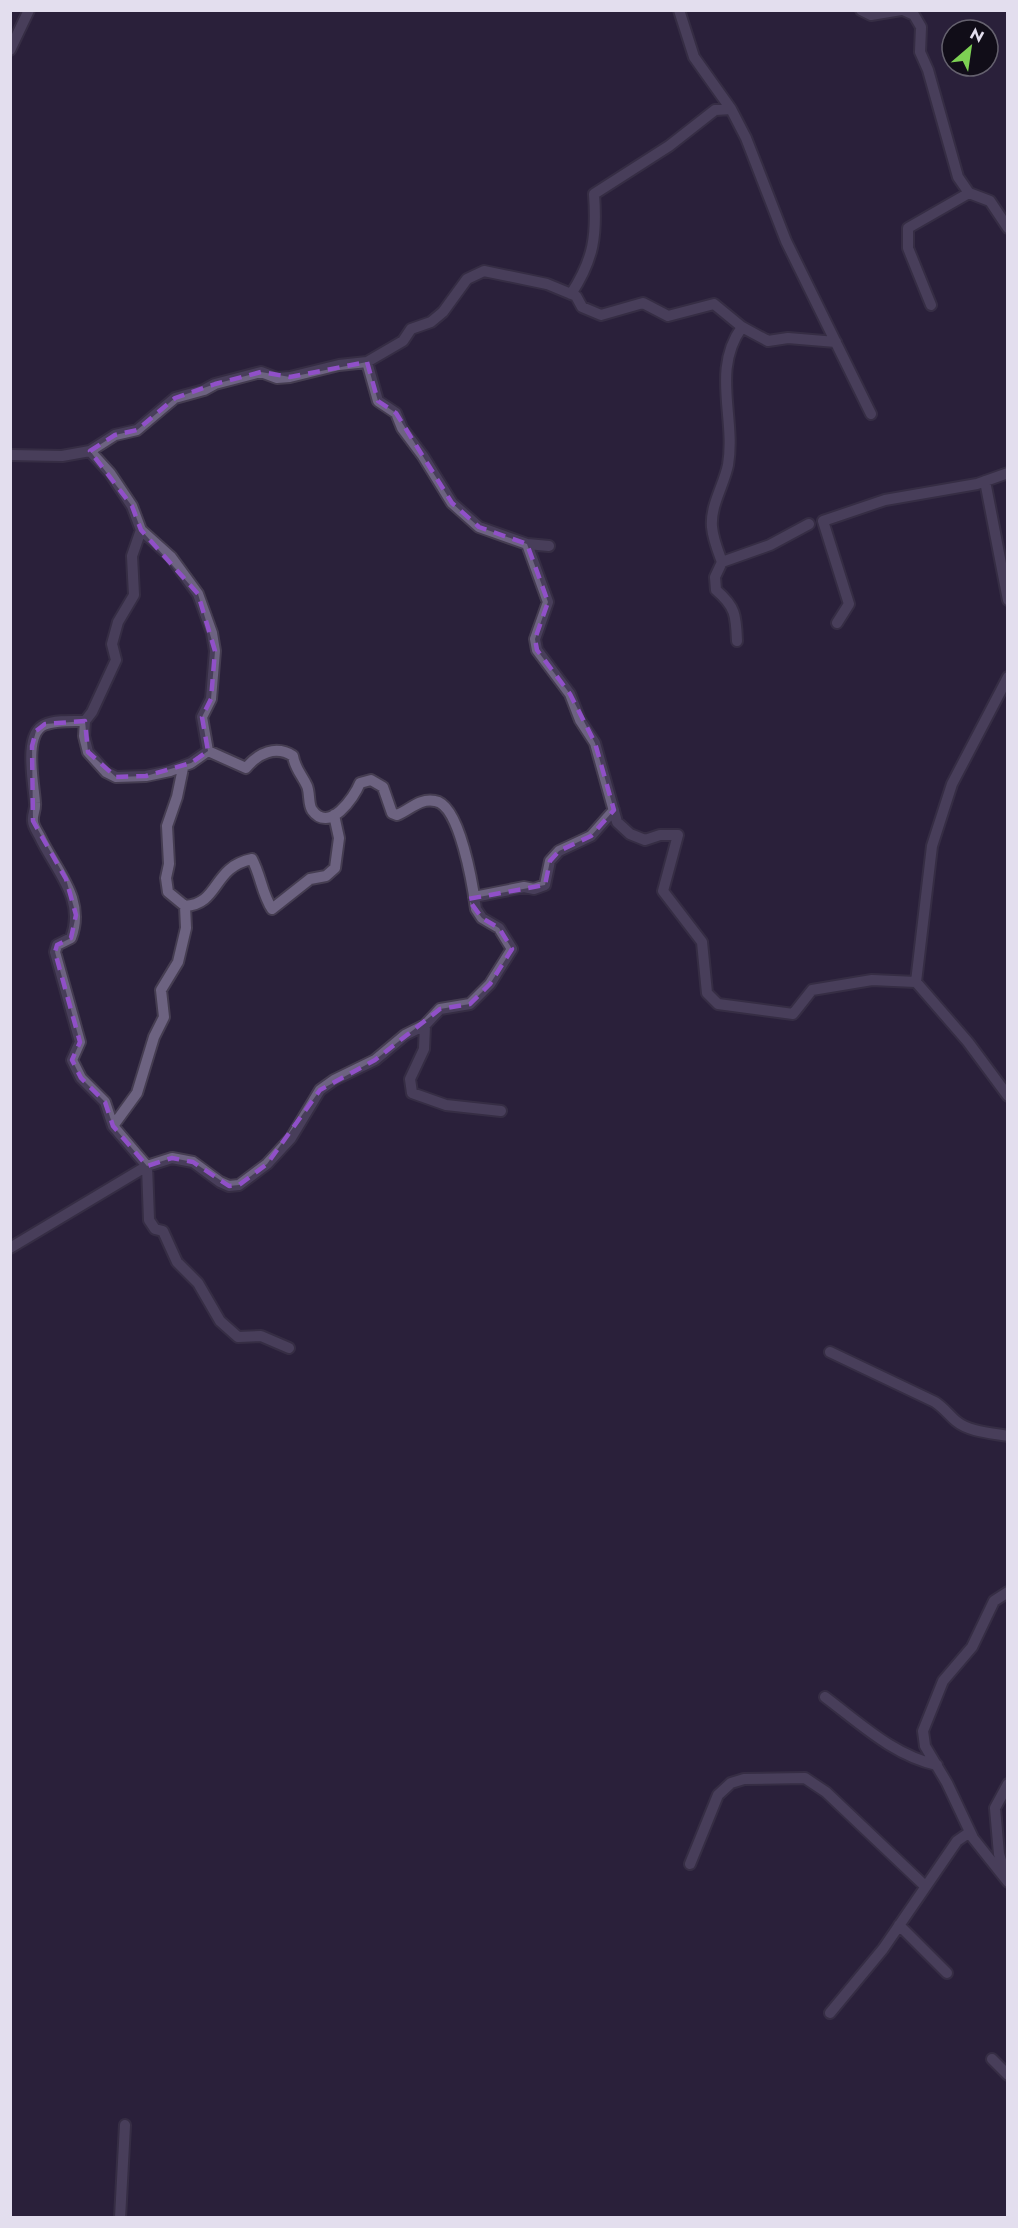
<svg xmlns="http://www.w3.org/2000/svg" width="1018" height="2228" font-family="Jost,sans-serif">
	<rect width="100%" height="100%" fill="#2a213a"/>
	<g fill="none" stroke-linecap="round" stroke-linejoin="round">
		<defs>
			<path id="street" d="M679,10l15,47 37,52 15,29 40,103 85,173
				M861,10l10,5 30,-5
				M903,10l11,5 7,12 -1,25 8,18 30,107 11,16 21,8 18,27
				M10,50l19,-40
				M571,294c23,-35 26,-59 23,-100l75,-48 46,-36 16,-1
				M931,305l-23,-57v-20l61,-35
				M367,362l11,39 18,12 6,15 21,28 29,47 27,24 48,17 22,2
				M90,451l25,-16 22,-5 38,-32 29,-8 11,-6 46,-12 16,6 13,-1 49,-12 28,-3 36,-21 8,-12 20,-7 12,-10 24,-33 17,-8 63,13 29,12 6,11 19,8 42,-12 25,13 46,-12 28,23 26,14 20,-3 48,4
				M10,455l52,1 28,-5 20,22 22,33 9,24 30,27 27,37 14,39 3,18 -4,48 -9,18 6,34 38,17c12,-15 30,-23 47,-12 2,13 9,19 14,30 3,7 1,18 5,24 17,24 42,-12 48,-27l11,-3 12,7 9,26 5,2c13,-5 22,-17 38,-14 25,3 38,86 41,108l6,9 17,10 13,21 -22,35 -20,20 -30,5 -15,16 -20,10 -30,25 -41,20 -14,10 -29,48 -24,26 -28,21 -10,1 -9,-4 -27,-20 -21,-4 -25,8 -137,82
				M985,481l23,119
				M141,530l-9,26 2,39 -16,27 -6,22 4,16 -24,52 -7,9 -1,15 4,16 18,20 10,5 30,-1 24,-5 21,-8 17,-12
				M527,544l21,58 -13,37 2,11 33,44 10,26 15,23 22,79 13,12 15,6 15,-5h18l-15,56 39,51 5,51 11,11 75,10 19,-24 60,-10 44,2 16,-136 20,-62 56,-107
				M722,562l48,-17 39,-21
				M837,623l12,-19 -26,-83 62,-21 92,-16 31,-11
				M737,641c-1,-25 -1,-34 -21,-51l-1,-13 7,-15c-4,-11 -9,-23 -10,-35 -2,-21 12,-42 16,-62 8,-48 -17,-95 14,-138
				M85,721c-12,0 -30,-1 -41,4 -21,10 -10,59 -9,78 1,6 -3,12 -2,18 0,5 5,12 7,16 16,34 46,62 31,101l-14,7 -2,7 25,90 -8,18 9,18 24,24 8,24 34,40 2,54 6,9 8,2 14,31 21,21 22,38 18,16 23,-1 28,12
				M183,768l-6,29 -10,29 2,38 -3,14 2,14 17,14c35,-2 27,-39 67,-47 9,17 10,35 20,50l38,-30 16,-3 9,-8 4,-30 -5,-23
				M474,897l50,-10 10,2 11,-4 5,-24 9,-10 32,-15 23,-26
				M916,982l52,60 40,54
				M425,1025l-1,24 -14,30 2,14 34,12 55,6
				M113,1126l24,-33 17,-56 10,-20 -3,-27 17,-28 8,-34 -1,-22
				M830,1352l105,50c9,6 14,13 21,19 13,11 36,12 52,15
				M1008,1592l-14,9 -22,46 -29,34 -20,50 2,15 22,37 26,55 35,44
				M825,1697c36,27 68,58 112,68
				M690,1864l28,-69 13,-12 13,-4 61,-1 21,14 99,94
				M1006,1876l-7,-22 -4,-46 13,-24
				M899,1925l48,48
				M830,2013l53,-64 74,-108 13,-9
				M992,2059l16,16
				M120,2218l5,-93"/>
		</defs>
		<use href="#street" stroke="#453d51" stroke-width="14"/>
		<use href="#street" stroke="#6d6381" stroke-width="10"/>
	</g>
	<path d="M0 0H1018V2228H0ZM367,362l11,39 18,12 56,90 27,24 48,17 21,58 -13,37 2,11 33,44 25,49 19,67 -23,26 -32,15 -9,10 -5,24 -77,14 14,19 17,10 13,21 -22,35 -20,20 -30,5 -65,51 -55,30 -53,74 -28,21 -10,1 -36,-24 -21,-4 -25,8 -34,-40 -8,-24 -24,-24 -9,-18 8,-18 -25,-90 2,-7 14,-7 5,-23 -10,-36 -33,-58 -1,-75 4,-15 9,-7 40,-3 3,31 28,25 30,-1 45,-13 17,-12 -6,-34 9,-18 4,-48 -17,-57 -57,-64 -9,-24 -42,-55 25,-16 22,-5 38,-32 40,-14 46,-12 29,5z" fill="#2a213a" fill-opacity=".55" fill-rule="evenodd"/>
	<path fill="none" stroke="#9050c8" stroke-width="4.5" stroke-dasharray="12 8" stroke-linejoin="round" d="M367,362l11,39 18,12 56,90 27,24 48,17 21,58 -13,37 2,11 33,44 25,49 19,67 -23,26 -32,15 -9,10 -5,24 -77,14 14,19 17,10 13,21 -22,35 -20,20 -30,5 -65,51 -55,30 -53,74 -28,21 -10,1 -36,-24 -21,-4 -25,8 -34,-40 -8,-24 -24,-24 -9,-18 8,-18 -25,-90 2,-7 14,-7 5,-23 -10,-36 -33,-58 -1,-75 4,-15 9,-7 40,-3 3,31 28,25 30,-1 45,-13 17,-12 -6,-34 9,-18 4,-48 -17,-57 -57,-64 -9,-24 -42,-55 25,-16 22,-5 38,-32 40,-14 46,-12 29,5z"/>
	<rect width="1018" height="2228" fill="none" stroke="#e3deee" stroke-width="24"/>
	<g transform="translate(970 48) rotate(29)"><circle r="28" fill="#110d18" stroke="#65616e" stroke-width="1.5"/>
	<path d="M0-4.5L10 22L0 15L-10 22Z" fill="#7dd153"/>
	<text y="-9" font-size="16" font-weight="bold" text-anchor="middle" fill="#e3deee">N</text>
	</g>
</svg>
